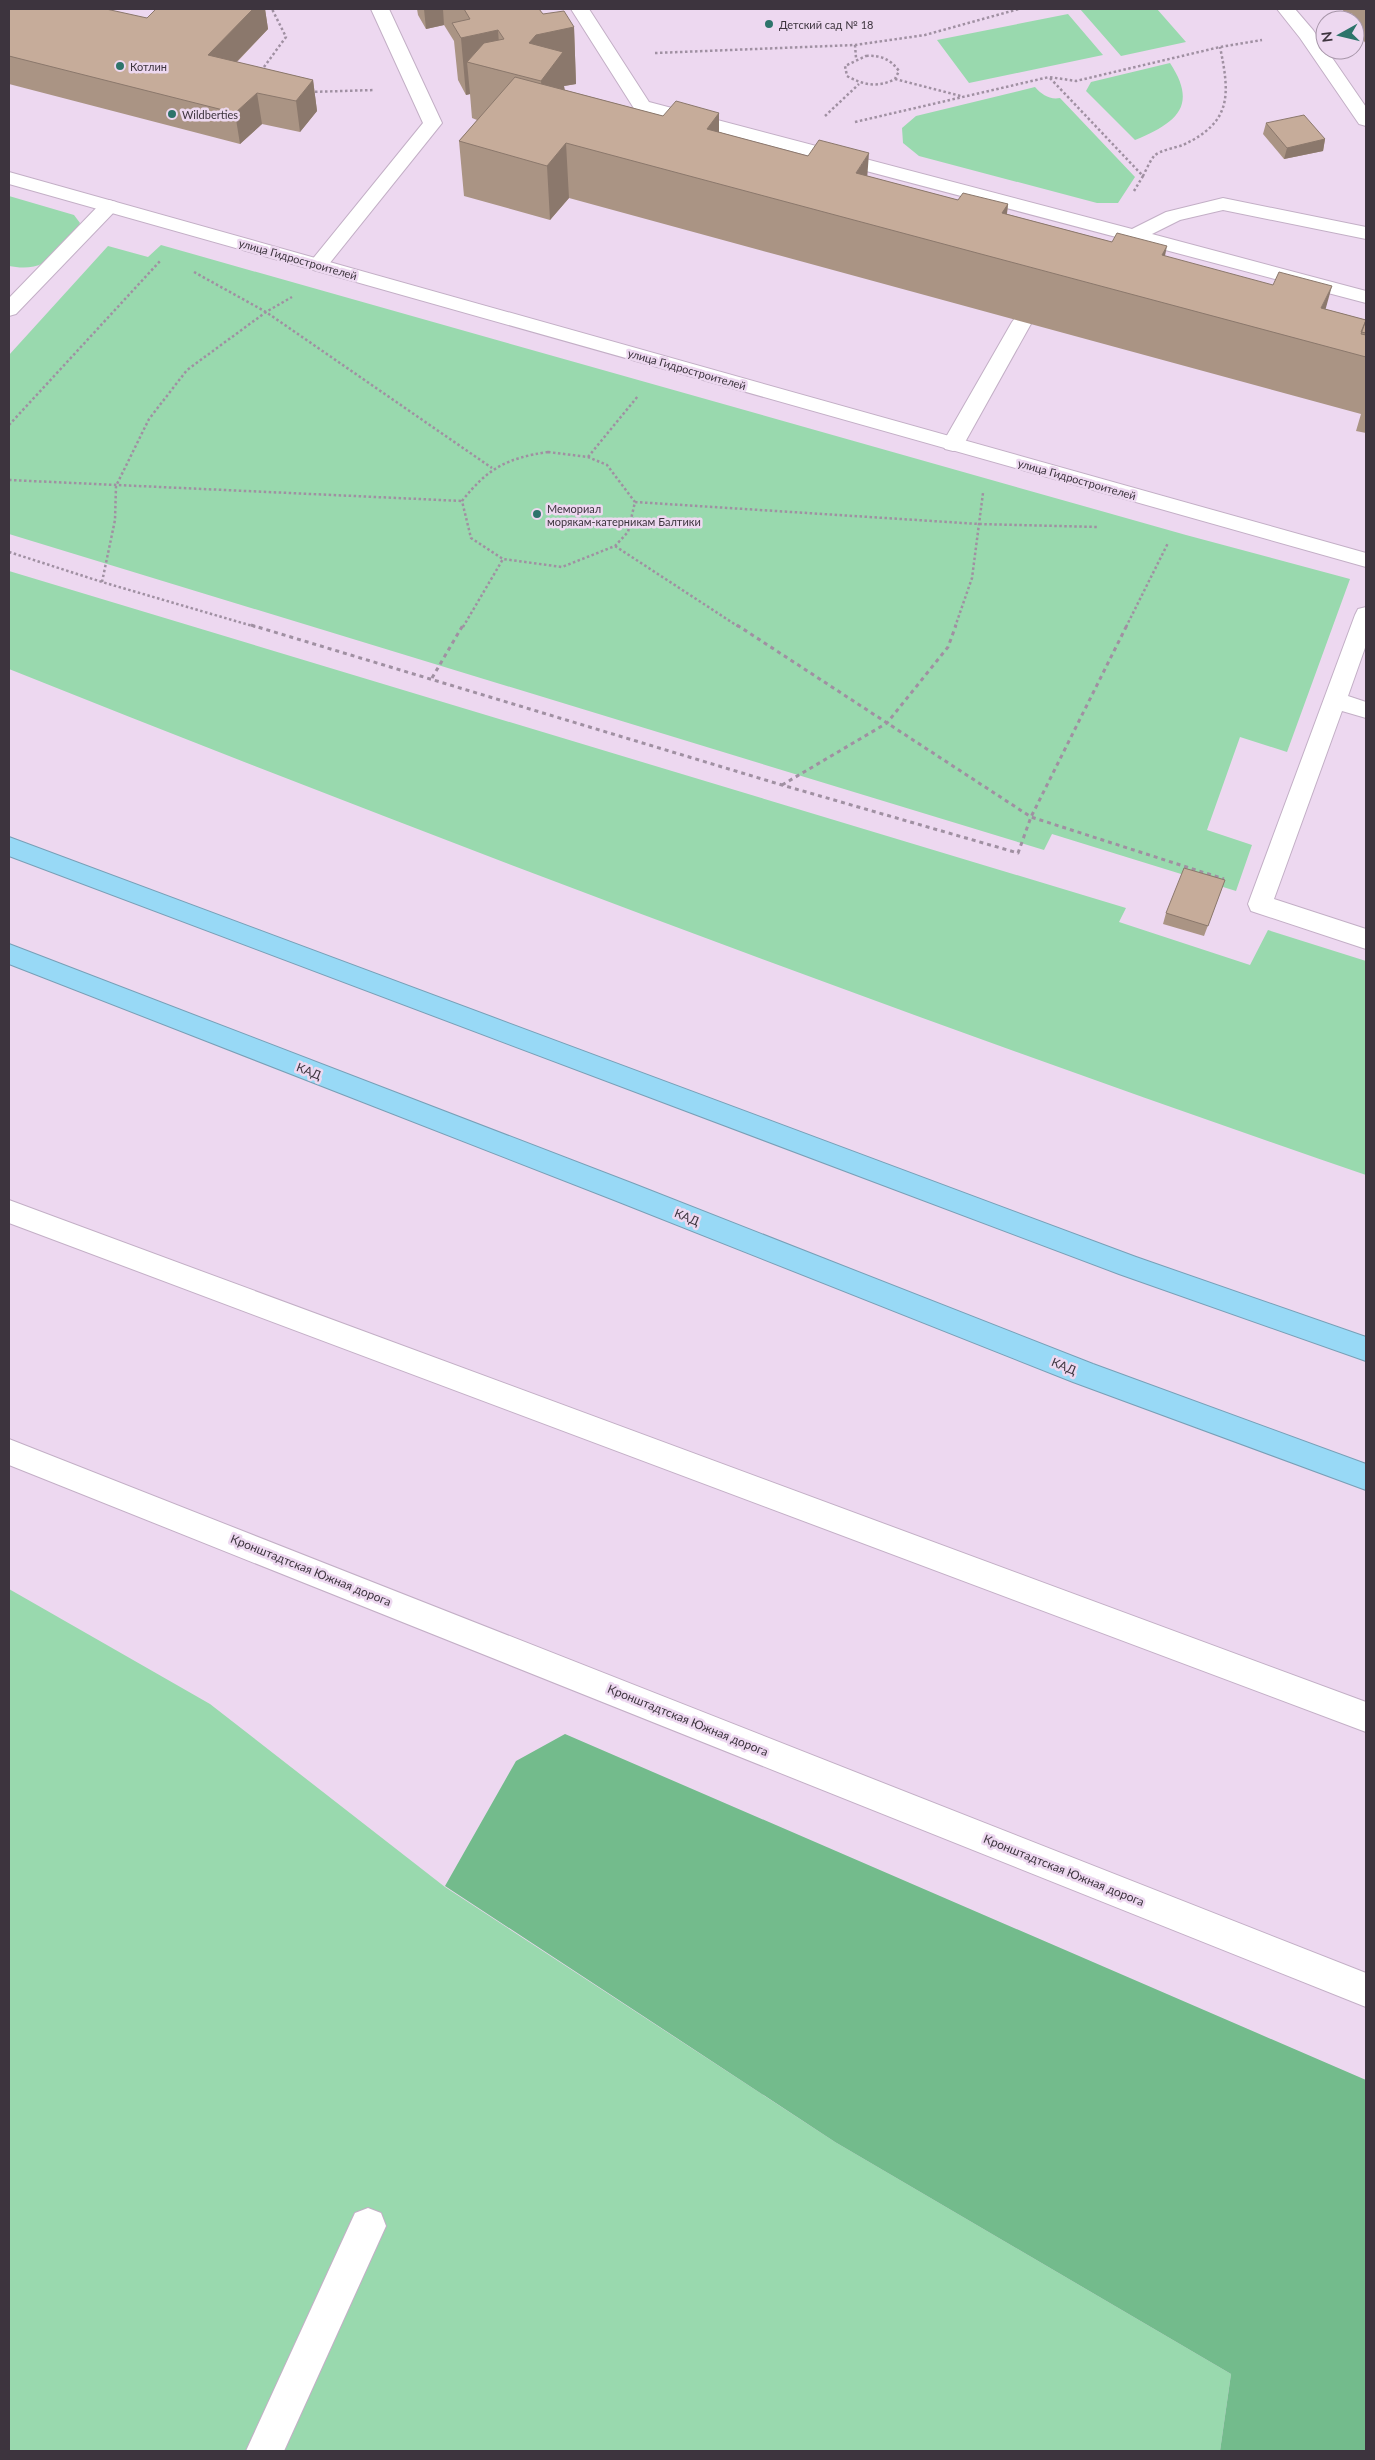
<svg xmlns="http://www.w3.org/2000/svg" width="1375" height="2460" font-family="Lato,sans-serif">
	<rect width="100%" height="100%" fill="#edd8f0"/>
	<path fill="#99d9ae" d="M1080,9h77l29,33 -65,14z
		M1068,14l35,41 -134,28 -32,-43z
		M1170,63c29,44 5,60 -35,77l-49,-49 5,-9z
		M1035,87c7,8 15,13 25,11l75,79 -17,26h-21l-178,-47 -16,-13 -1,-15 14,-12z
		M9,196l65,19 6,8c-7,12 -25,33 -37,40 -10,6 -24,5 -34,3z
		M161,245l1025,290 164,44 -63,173 -47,-15 -33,93 45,15 -16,46 -184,-57 -8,16 -1035,-316v-179l99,-109 40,11z
		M9,571l1117,337 -7,14 131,43 18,-35 98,31v214c-456,-157 -909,-327 -1357,-506z
		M9,1589l201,115 235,183 390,255 396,232 -11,77h-1211z"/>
	<path fill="#73bb8c" d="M565,1734l801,346v371h-146l11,-77 -396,-232 -390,-256 71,-125z"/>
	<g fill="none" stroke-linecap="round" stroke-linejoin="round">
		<defs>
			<path id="lane" d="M371,9h18l53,114 -117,146 -7,2 -7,-2 -3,-4 3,-4 112,-138z
				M571,9h18l60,93 483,127 34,-17 57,-14 143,29v12l-143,-29 -43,10 -28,14 214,57v12l-731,-193z
				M1277,9h18l18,21 53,77v19l-7,-2 -59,-86z
				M109,200l7,2 3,4 -3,4 -100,104 -7,2v-18l93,-96z
				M1022,316l7,2 3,4 -68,122 -3,5 -8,2 -8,-2 -3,-5 70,-122 3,-4z
				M1366,607v38l-18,51 18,6v16l-24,-7 -68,188 92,30v20l-115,-38 -3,-7 107,-289 3,-6z
				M9,1200l1357,502v30l-1357,-509z
				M368,2208l13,5 5,13 -102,225h-38l109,-238z"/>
			<path id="street" d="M9,172l1357,381v14l-1357,-383z
				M9,1439l1357,534v34l-1357,-542z"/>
			<path id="highway" d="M9,837l1127,420 230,80v24l-247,-87 -1110,-418z
				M9,944l625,240 459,180 273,100v26l-293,-108 -459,-182 -605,-236z"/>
		</defs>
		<use href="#lane" stroke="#c3afc6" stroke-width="2"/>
		<use href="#street" stroke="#c3afc6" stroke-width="2"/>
		<use href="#highway" stroke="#789fb6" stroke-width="2"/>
		<path stroke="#a090a2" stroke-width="2.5" stroke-dasharray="2.5 2.5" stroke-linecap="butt" d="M855,45l1,13
			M655,53l200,-8 70,-10 94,-26
			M866,56c15,-1 24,3 33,15l-4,8c-17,9 -32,6 -48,-3l-2,-10z
			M261,71l25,-34 -14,-28
			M895,79l66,17
			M310,92l64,-2
			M825,116l34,-32
			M855,122l194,-45
			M1143,176c3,-6 7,-15 11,-20 6,-6 21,-8 29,-11 49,-23 47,-50 37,-98
			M1134,191l9,-15 -94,-99 27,4 144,-34 42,-7
			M194,272l72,40 226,156
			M9,425l152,-165
			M548,452l40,5 19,8 28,37 -7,30 -13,14 -53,21 -59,-8 -32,-21 -9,-37c26,-33 45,-43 86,-49z
			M588,457l50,-61
			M9,480l453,21
			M635,502l344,22 120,3
			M615,546l124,81
			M9,552l93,30 154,45
			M102,582l13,-62 1,-34 33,-67 38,-49 79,-58 26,-15
			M463,627l40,-68
			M955,627l17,-49 11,-85
			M1126,627l42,-84"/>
		<path stroke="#a090a2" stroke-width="3" stroke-dasharray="4 4" stroke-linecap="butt" d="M251,625l531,160 236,68 13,-36 96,-192
			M737,625l294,192 193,62
			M432,678l31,-53
			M782,785l105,-62 61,-76 8,-22"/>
		<use href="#lane" fill="#fff" fill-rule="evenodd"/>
		<use href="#street" fill="#fff" fill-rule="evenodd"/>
		<use href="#highway" fill="#98d9f6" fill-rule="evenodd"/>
	</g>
	<path fill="#aa9484" d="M9,9l138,9 9,-9h109l3,20 -31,33 76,18 4,31 -17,21 -38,-8 -22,20 -231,-60z
		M417,9h122l4,5 31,13 2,57 -12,2 1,4 98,26 56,-3v19l148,44 91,24 50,4 -1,10 158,42 160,53 41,11v113l-10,-2 5,-17 -792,-216 -19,22 -86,-24 -5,-55 18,-21 -5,-2 -2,-24 -4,1 -8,-15 -4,-39 -10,-16 -18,4 -8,-14z
		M1342,9h24v35l-11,-16v-8h-5z
		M1266,123l59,16 -2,12 -39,8 -21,-25z
		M1225,880l-21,56 -41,-12 3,-11z"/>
	<path fill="#8b786c" d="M253,9h12l3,20 -54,56 -6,-30z
		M424,9h19l1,16 -18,4z
		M574,27l2,57 -12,2 2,22 -22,30 -3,-57 -12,-38 7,-8z
		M498,30l3,41 -34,-9 3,32 -4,1 -5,-57z
		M313,80l4,31 -17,21 -4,-31z
		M257,93l5,31 -22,20 -5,-31z
		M719,113v54l-12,-38z
		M1325,139l-2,12 -39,8 3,-11z
		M566,143l3,55 -19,22 -3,-54z
		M869,153l-4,54 -9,-34z
		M1008,204l-7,55 1,-46z
		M1167,246l-11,54 6,-45z
		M1332,286l-15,54 4,-32z"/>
	<path fill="#c6ac9a" stroke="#8b786c" d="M9,9h97l41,9 9,-9h97l-45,46 105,25 -17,21 -39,-8 -22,20 -226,-57z
		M464,9h75l4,5 21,-3 10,16 -38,8 -7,8 34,9 -22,29 -74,-19 17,-19 20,-4 -6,-9 -37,8 -9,-15 18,-4z
		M515,77l148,39 13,-15 43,12 -12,16 101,27 11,-16 50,13 -13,20 102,27 5,-7 45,11 -6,9 110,29 5,-9 50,13 -5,9 111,30 6,-13 53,14 -11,22 45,12 -5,14 5,1v22l-800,-214 -19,23 -88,-25z
		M1304,115l21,24 -38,9 -21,-25z
		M1366,320v13l-5,-1z
		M1184,868l41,12 -17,46 -42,-13z"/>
	<g fill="#2d746b" stroke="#edd8f0" stroke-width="2">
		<circle cx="769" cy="24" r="5"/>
		<circle cx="120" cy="66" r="5"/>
		<circle cx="172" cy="114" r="5"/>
		<circle cx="537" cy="514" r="5"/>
	</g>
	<g text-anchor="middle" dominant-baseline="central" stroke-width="5" stroke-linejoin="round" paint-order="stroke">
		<g font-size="11" fill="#3d343e" stroke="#edd8f0" text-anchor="start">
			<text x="779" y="24">Детский сад № 18</text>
			<text x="130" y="66">Котлин</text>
			<text x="182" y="114">Wildberties</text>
			<text x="547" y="508">Мемориал<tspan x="547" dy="13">морякам-катерникам Балтики</tspan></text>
		</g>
		<g font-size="11" fill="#3d343e" stroke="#edd8f0">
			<text transform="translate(298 259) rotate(16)">улица Гидростроителей</text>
			<text transform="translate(687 369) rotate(16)">улица Гидростроителей</text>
			<text transform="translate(1077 479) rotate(16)">улица Гидростроителей</text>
		</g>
		<g font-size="12" fill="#3d343e" stroke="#edd8f0">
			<text transform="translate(309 1071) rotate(21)">КАД</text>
			<text transform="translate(687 1217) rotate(22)">КАД</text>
			<text transform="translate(1064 1366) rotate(22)">КАД</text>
			<text transform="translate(311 1570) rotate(22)">Кронштадтская Южная дорога</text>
			<text transform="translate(688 1720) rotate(22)">Кронштадтская Южная дорога</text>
			<text transform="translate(1064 1870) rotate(22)">Кронштадтская Южная дорога</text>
		</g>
	</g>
	<rect width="1375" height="2460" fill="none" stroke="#3d343e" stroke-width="20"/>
	<g transform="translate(1340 35) rotate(262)"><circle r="24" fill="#edd8f0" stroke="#a796a9"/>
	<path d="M0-4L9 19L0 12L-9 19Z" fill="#2d746b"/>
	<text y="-8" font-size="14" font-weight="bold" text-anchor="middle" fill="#3d343e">N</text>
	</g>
</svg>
